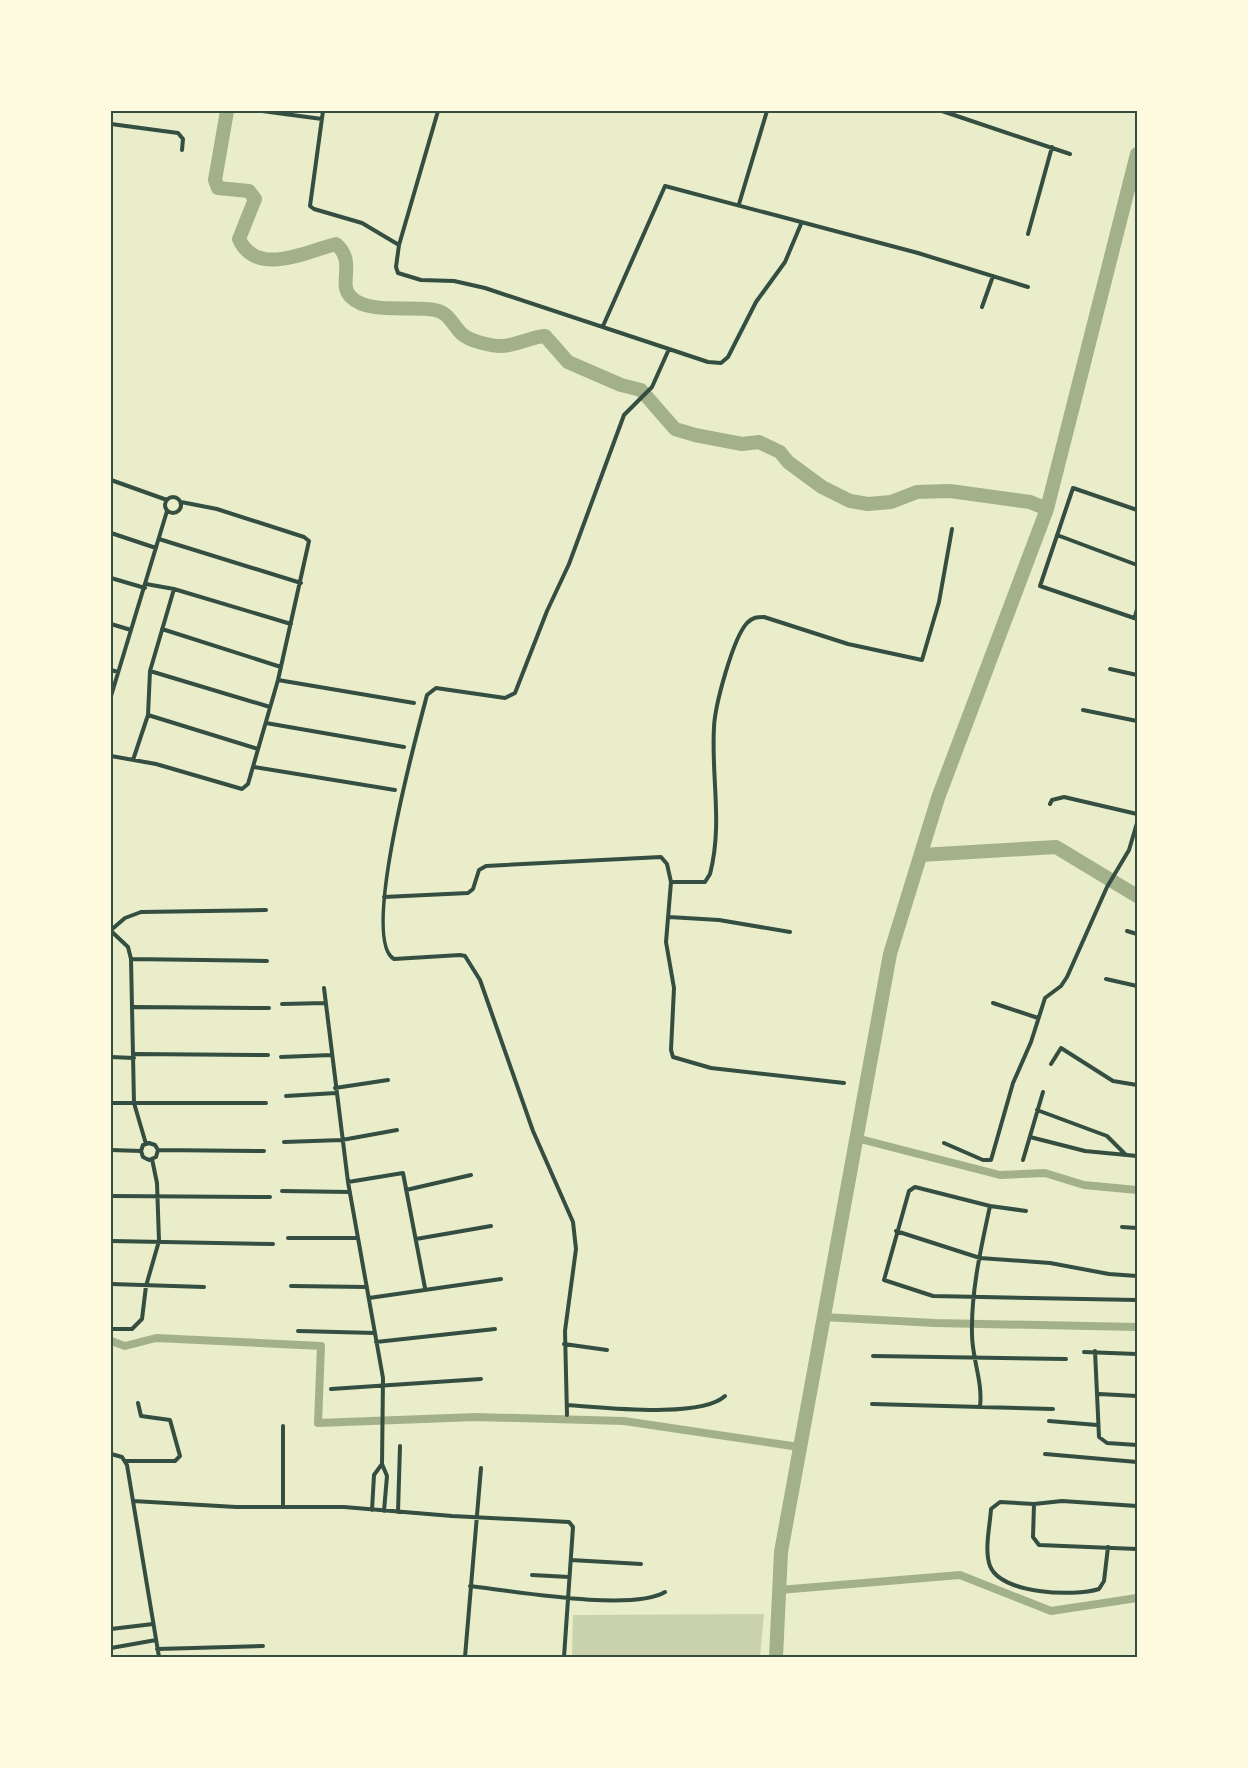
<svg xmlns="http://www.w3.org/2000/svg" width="1248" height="1768" font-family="Inter,sans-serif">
	<rect width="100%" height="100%" fill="#e9edc9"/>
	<path fill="#cad2ad" d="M764,1614l-4,43h-188l1,-42z"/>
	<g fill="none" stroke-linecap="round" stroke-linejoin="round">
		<path stroke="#a3b18a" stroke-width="8" d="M856,1138l144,37 45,-2 39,12 53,5
			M823,1317l112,6 202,4
			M111,1341l14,5 31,-8 165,8 -3,77 158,-6 148,4 175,26
			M779,1590l181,-15 91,36 86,-13"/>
		<path stroke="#a3b18a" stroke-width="14" d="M227,111l-12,69 3,8 31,3 6,8 -16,40c18,39 68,12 97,5 21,18 1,40 15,53 17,18 62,8 84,13 15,3 17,15 27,24 8,7 28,12 39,12 15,0 29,-9 44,-10l23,26 53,23 20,5 34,39 20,6 47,9 17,-2 21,10 8,10 34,25 28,14 18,3 23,-2 26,-10 33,-1 80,11 17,7
			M921,855l135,-8 81,49
			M776,1657l5,-105 109,-598 48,-156 109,-289 90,-355"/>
		<path stroke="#344e41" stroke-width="4" d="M262,111l60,8
			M323,111l-13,95 4,3 48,14 37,22
			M438,111l-39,134 -3,22 2,6 23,7 33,1 31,7 184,61
			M942,111l128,43
			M111,124l67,9 5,6 -1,11
			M739,204l28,-93
			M1028,234l24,-87
			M982,307l11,-31
			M603,326l62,-140 253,67 110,34
			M111,480l56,20
			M165 505a8 8 0 1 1 16 0a8 8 0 1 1-16 0Z
			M1137,510l-64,-22 -33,98 97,33
			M111,533l45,15
			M1057,535l80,30
			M159,539l142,44
			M111,578l34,10
			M174,589l117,35
			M1135,617l2,-8
			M111,624l20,6
			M162,629l119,38
			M1110,669l27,6
			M111,670l7,2
			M150,671l120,36
			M278,680l136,23
			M111,696l56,-185
			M1083,710l54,11
			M148,715l110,34
			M266,723l138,24
			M111,756l45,8 86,25 6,-5 30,-104 31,-139 -5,-4 -87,-28 -36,-7
			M133,760l15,-45 2,-44 24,-82 -28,-5
			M254,767l141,23
			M1050,804l2,-4 12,-3 73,17
			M671,882h34l5,-8c13,-50 1,-97 4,-147 1,-22 19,-89 33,-104 6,-6 10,-6 17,-6l84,27 74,16 17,-58 13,-73
			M384,897l84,-4 5,-4 6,-19 7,-4 175,-9 6,7 4,18 -5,60 8,46 -3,62 2,7 38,11 133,15
			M669,917l50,3 71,12
			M111,930l14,-12 16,-6 125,-2
			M111,931l17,16 3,12 3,144 12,41
			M1127,931l10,3
			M131,959l136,2
			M1106,979l31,7
			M324,988l24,194 35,196 -1,86
			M993,1003l45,15
			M282,1004l43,-1
			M134,1007l135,1
			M135,1054l133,1
			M111,1057l23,1
			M281,1057l50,-2
			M1051,1064l10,-16 52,33 24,4
			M335,1088l53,-8
			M286,1096l50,-3
			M111,1103h155
			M1037,1110l70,26 18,18
			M1030,1137l55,14 52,5
			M284,1142l58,-2 55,-10
			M944,1143l39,17h8l22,-77 18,-41 14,-44 16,-12 6,-9 40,-90 22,-37 8,-27
			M111,1150l30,1
			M158,1150l-2,7 -7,3 -6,-3 -2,-6 2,-6 6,-2 6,2 3,5 106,1
			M1023,1160l20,-68
			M348,1182l55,-9 22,115
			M406,1190l65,-15
			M282,1191l68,1
			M111,1196l159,1
			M1026,1211l-36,-5 -75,-19 -6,4 -25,89 49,16 204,4
			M1122,1227l15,1
			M896,1231l84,27 70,5 59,11 28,2
			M288,1238h70
			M416,1239l75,-13
			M111,1241l162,3
			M111,1284l93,3
			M291,1286l76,1
			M369,1298l132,-19
			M113,1329h19l10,-10 4,-33 13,-45 -2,-58 -5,-24
			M298,1331l77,2
			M376,1342l119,-13
			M564,1344l43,6
			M1095,1351l4,86 8,6 30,2
			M1084,1352l53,2
			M873,1356l193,3
			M331,1389l150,-10
			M1099,1394l38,2
			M872,1404l181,5
			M567,1405c35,2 133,14 158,-9
			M980,1407c3,-26 -8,-48 -8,-73 -1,-43 9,-86 18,-128
			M567,1415l-2,-84 11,-82 -3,-27 -40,-91 -53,-151 -15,-24 -5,-1 -66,4c-34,-19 23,-226 33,-264l9,-7 69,10 10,-5 32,-82 22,-47 55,-149 28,-28 17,-38 39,13 13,1 7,-6 28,-55 29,-40 16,-38
			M1049,1421l48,4
			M111,1454l11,3 5,8 32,192
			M1045,1454l92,8
			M126,1461h49l5,-5 -10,-36 -29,-4 -3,-13
			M133,1501l103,6h108l108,9 117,6 4,5 -9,130
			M1034,1504l-1,33 6,8 98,4
			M283,1507v-81
			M372,1510l2,-35 8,-11 5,12 -3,35
			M398,1512l2,-66
			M1108,1547l-4,34 -5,8c-25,8 -98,5 -109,-23 -6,-16 0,-40 1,-57l9,-7 34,2 28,-3 75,5
			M571,1560l70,4
			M532,1575l37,2
			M470,1586c42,5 162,26 195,6
			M111,1629l42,-5
			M111,1648l45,-8
			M157,1649l106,-3
			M465,1657l16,-189"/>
	</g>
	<rect width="1248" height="1768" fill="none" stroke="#fefae0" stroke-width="225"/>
	<rect x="112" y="112" width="1024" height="1544" fill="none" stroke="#344e41" stroke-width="2"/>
</svg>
